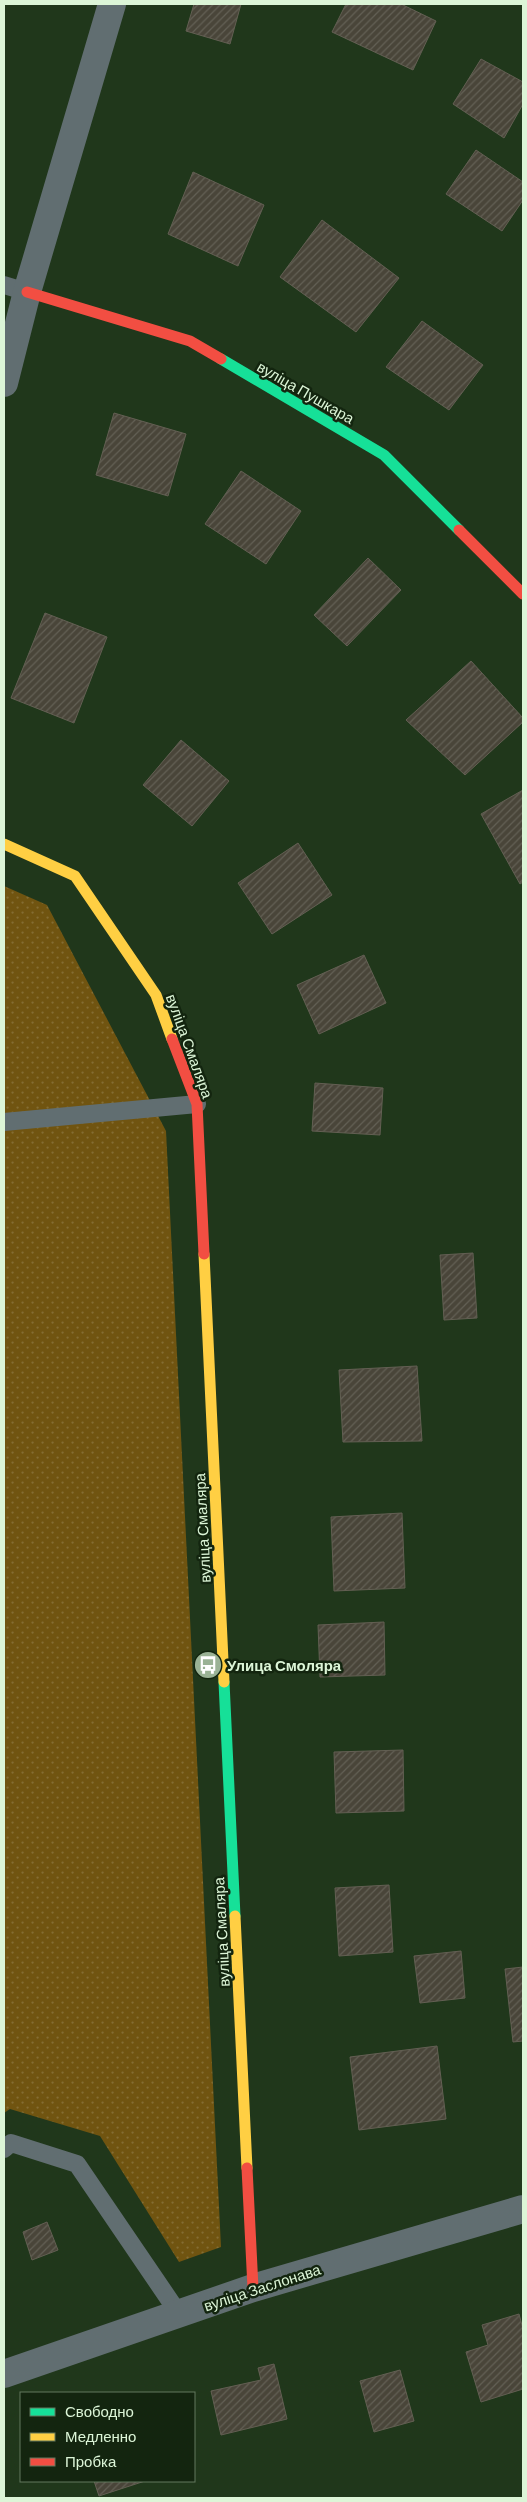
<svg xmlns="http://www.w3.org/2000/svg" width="527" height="2502" font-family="Barlow,sans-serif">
	<defs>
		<pattern id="grass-dots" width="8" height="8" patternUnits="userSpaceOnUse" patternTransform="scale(1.25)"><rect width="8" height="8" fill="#705410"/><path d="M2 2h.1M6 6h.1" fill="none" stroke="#846d32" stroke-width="1.8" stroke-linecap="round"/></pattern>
		<pattern id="building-hatch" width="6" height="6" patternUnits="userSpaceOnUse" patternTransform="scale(1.25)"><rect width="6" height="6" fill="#494539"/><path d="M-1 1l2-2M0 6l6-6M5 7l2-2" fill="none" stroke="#636055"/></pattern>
	</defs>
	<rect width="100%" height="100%" fill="#20371b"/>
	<path fill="url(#grass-dots)" d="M4,886l43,19 119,226 55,1116 -42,15 -79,-126 -90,-27 -6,4z"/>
	<path fill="url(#building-hatch)" stroke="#635f53" d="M194,4h47l-11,40 -44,-13z
		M346,4h55l35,17 -23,49 -81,-38z
		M481,59l42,23v22l-19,34 -51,-34z
		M476,150l47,32v18l-21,31 -56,-37z
		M193,172l71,33 -26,61 -70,-32z
		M322,220l77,58 -43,54 -76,-55z
		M422,321l61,44 -34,45 -63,-43z
		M114,413l72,21 -18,62 -72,-21z
		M241,471l60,40 -35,53 -61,-40z
		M368,558l33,32 -54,56 -33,-31z
		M45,613l62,24 -33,86 -63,-25z
		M471,661l52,57v4l-58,53 -59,-55z
		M181,740l48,41 -37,45 -49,-41z
		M523,790v92l-3,2 -39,-70z
		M298,843l34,52 -60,39 -34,-51z
		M364,955l22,48 -67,31 -22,-49z
		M315,1083l68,5 -3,47 -68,-4z
		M473,1253l4,65 -33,2 -4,-65z
		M417,1366l5,75 -79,1 -4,-72z
		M402,1513l3,75 -71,3 -3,-74z
		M384,1622l1,53 -65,2 -2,-52z
		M403,1750l1,61 -68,2 -2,-61z
		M389,1885l4,67 -54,4 -4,-68z
		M461,1951l4,47 -45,5 -6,-47z
		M523,1967v74l-10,1 -8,-73z
		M437,2046l9,73 -87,11 -9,-73z
		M47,2222l11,28 -26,10 -9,-28z
		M519,2314l4,15v60l-42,13 -15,-50 22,-7 -6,-20z
		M274,2364l13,55 -66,16 -10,-44 50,-11 -3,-12z
		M400,2370l14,51 -40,11 -14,-51z
		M94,2481h51l-46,15z"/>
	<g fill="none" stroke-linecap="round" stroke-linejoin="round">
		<path stroke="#616e71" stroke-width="18" d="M4,285l23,7
			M4,1122l193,-18
			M4,2149l7,-6 66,21 102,150"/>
		<path stroke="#616e71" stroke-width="28" d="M4,383l23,-91 85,-288
			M4,2374l249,-86 270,-79"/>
		<path stroke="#16e098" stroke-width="11" d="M221,359l163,96 75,75
			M224,1682l11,234"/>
		<path stroke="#ffcf43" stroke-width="11" d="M4,844l71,32 81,119 16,44
			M204,1254l20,428
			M235,1916l12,252"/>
		<path stroke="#f24e42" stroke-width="11" d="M27,292l163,49 31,18
			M459,530l64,64
			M172,1039l25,65 7,150
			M247,2168l6,120"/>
	</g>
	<defs>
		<symbol id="bus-disc" viewBox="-11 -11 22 22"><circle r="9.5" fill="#9ab295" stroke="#13250f"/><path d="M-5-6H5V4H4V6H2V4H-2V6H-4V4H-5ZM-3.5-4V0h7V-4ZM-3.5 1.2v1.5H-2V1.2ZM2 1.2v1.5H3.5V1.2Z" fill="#fff"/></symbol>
	</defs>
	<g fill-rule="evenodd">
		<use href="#bus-disc" x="192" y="1649" width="32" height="32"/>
	</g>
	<g text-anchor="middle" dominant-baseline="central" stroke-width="5" stroke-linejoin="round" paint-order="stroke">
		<g font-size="15" fill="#dcf5d7" stroke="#13250f">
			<text transform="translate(306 392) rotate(30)">вуліца Пушкара</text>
			<text transform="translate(190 1046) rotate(70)">вуліца Смаляра</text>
			<text transform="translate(202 1528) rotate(-93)">вуліца Смаляра</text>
			<text transform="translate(221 1932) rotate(-93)">вуліца Смаляра</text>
			<text transform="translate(262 2287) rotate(-18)">вуліца Заслонава</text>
		</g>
		<g font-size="15" font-weight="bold" fill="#dcf5d7" stroke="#13250f" text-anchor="start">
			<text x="227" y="1665">Улица Смоляра</text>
		</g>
	</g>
	<rect width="527" height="2502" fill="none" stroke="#dcf5d7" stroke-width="10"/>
	<rect x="20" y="2392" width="175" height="90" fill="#13250f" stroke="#63785f"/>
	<rect x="30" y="2408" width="25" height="8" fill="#16e098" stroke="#63785f"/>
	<text x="65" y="2417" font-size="15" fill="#dcf5d7">Свободно</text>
	<rect x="30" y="2433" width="25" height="8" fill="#ffcf43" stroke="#63785f"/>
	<text x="65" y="2442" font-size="15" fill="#dcf5d7">Медленно</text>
	<rect x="30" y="2458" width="25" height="8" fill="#f24e42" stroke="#63785f"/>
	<text x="65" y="2467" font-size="15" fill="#dcf5d7">Пробка</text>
</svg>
